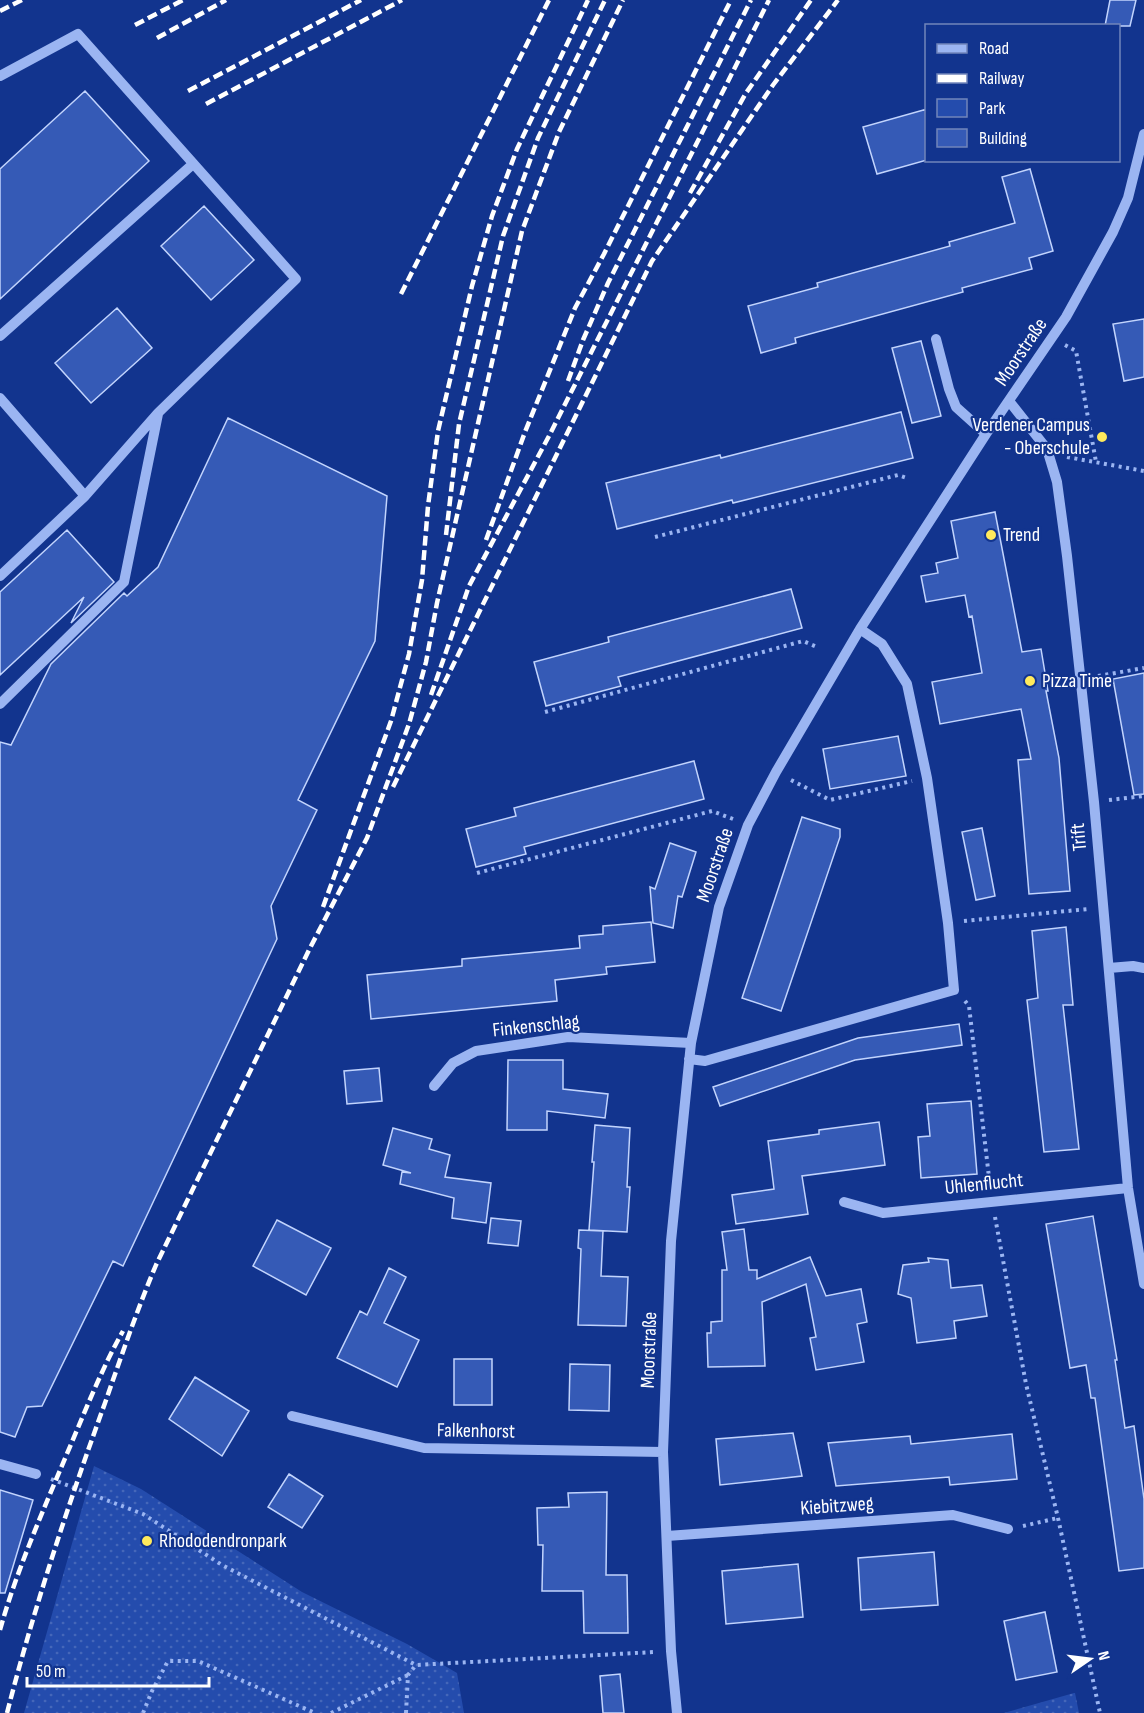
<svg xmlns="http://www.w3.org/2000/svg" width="1144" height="1713" font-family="'Sofia Sans Condensed',sans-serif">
	<defs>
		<pattern id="green-dots" width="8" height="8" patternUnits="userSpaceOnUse" patternTransform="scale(1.5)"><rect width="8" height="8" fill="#244cad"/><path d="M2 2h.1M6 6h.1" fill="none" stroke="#4567b9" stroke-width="1.8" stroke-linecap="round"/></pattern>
	</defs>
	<rect width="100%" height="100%" fill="#12348e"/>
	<path fill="url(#green-dots)" d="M94,1466l47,23 161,103 105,52 50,29 7,40h-440z
		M1075,1693l4,20h-75l70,-20z"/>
	<path fill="#355ab6" stroke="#c2d4fd" stroke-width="1.5" d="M1110,0h26l-6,26h-25z
		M85,91l64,70 -149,138v-130z
		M927,109v51l-50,14 -14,-47z
		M1030,169l23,82 -24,7 3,11 -70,19 1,4 -168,46 1,5 -35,10 -13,-47 70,-19 -1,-4 133,-37 -1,-4 66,-19 -13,-46z
		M204,206l50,54 -43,40 -50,-54z
		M117,308l35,40 -61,55 -36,-40z
		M1144,319v58l-20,4 -11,-57z
		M921,341l20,75 -29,7 -20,-75z
		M901,412l12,46 -180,45 -1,-3 -115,29 -11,-46 114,-28 1,3z
		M228,418l159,78 -12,145 -77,159 19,10 -46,96 6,33 -154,327 -10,-5 -71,145 -15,1 -12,30 -15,-5v-690l11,3 40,-81 73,-71 3,3 31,-29z
		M995,512l27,140 19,-3 7,42h-2l13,67 11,133 -41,3 -11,-134 13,-1 -10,-50 -81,15 -8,-42 50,-9 -10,-57 -3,1 -4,-22 -39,7 -5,-26 17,-3 -2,-10 22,-5 -7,-37z
		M67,530l47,52 -43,41 13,-26 -84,78v-83z
		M791,589l11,39 -184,49 3,9 -75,20 -12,-44 75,-20 -1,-5z
		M1144,673v121l-10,1 -21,-116z
		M898,736l8,40 -76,13 -7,-40z
		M694,761l10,38 -180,48 2,7 -50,13 -10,-38 50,-13 -2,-8z
		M802,817l38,12v8l-59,174 -39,-13z
		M982,828l13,68 -19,4 -14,-68z
		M670,843l26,9 -14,45 -4,-1 -5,32 -20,-5 -3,-36 5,2z
		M651,922l4,40 -49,5 1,7 -52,6 2,21 -186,18 -4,-44 95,-9v-7l118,-11 -1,-12 24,-2v-8z
		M1066,927l7,78h-10l16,144 -35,3 -17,-152 11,-2 -6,-67z
		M959,1024l3,21 -107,15 -135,46 -7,-19 145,-49z
		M508,1060h55v29l45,5 -3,24 -58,-7v19h-40z
		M379,1068l3,33 -35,3 -3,-33z
		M971,1101l6,73 -56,4 -3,-41 12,-1 -3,-32z
		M879,1122l6,43 -83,11 6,38 -72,10 -4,-29 42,-6 -6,-48 51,-7v-4z
		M595,1125l35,3 -3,59h3l-3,45 -38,-2 5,-68h-2z
		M393,1128l39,11 -3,10 21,6 -5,22 46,6 -5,40 -34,-5 2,-20 -54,-14 2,-12 9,1 -28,-8z
		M1093,1216l24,144h-2l10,68 9,-2 10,73v69l-25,3 -24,-173h-4l-5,-33 -16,3 -24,-144z
		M491,1218l30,3 -3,25 -30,-3z
		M277,1220l54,28 -25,47 -53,-29z
		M744,1229l5,41h8v9l53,-22 16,39 35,-7 6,33 -10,2 7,38 -48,8 -6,-32 6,-1 -10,-53 -44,18 3,64 -57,1 -1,-34h4v-11l11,-1v-51h5l-5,-38z
		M579,1230l24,1 -2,45 27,1 -2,49 -48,-1 3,-76 -3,-1z
		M928,1258l20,2 3,28 31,-3 5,31 -33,5 2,17 -39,5 -6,-45 -13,-4 5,-29 26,-3z
		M389,1268l17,9 -22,46 35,17 -22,47 -60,-29 23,-47 7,4z
		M454,1359h38v46h-38z
		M570,1364l40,1 -1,46 -40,-1z
		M195,1377l54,34 -27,45 -53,-37z
		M793,1433l9,43 -82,9 -4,-46z
		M1012,1434l5,45 -67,6 -1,-8 -113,9 -8,-43 82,-7 1,8z
		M289,1474l34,22 -21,32 -34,-21z
		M0,1490l33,10 -28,93h-5z
		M607,1492l-1,83h21l1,58h-44l-1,-42h-41l1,-46h-5l-1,-37 32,-1 -1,-14z
		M934,1552l4,53 -77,5 -3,-52z
		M798,1564l5,53 -77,7 -4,-53z
		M1045,1612l12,60 -41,8 -12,-59z
		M620,1674l4,39h-21l-3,-37z"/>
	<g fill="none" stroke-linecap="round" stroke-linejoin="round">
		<path stroke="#9bb5f2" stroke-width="4" stroke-dasharray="3 4.5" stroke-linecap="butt" d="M1065,345l11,6 20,111
			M1067,457l77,14
			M655,537l243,-62 9,3
			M1098,676l46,-8
			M545,712l258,-71 14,6
			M791,780l39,20 82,-19
			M1109,800l35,-4
			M477,873l235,-62 21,8
			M964,921l124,-12
			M965,1001l4,5 21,180
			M995,1217l31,167 32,134 42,195
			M51,1479l92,35 79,51 194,100 238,-13
			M1023,1526l35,-8
			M143,1713l9,-22 16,-30h30l117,52
			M331,1713l77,-38
			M406,1713l2,-38 8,-10"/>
		<path stroke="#9bb5f2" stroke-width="10" d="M0,76l78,-42 218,245 -138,134 -73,83 -85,80
			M0,336l193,-172
			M936,339l13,50 7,18 30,27
			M0,398l85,98
			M1009,401l38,48 10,33 10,74 27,246 34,386 16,96
			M0,704l124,-122 34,-168
			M1109,968l24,-2 11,2
			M689,1059l16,2 249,-71 -6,-67 -21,-145 -20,-94 -25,-40 -22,-15
			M434,1086l19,-23 23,-12 92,-14 123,6
			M844,1202l39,11 245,-25
			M292,1416l132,32 239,4
			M0,1464l36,10
			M667,1536l286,-21 55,14
			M677,1713l-6,-62 -8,-199 8,-211 20,-198 28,-136 29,-82 28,-53 84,-143 126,-195 80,-117 47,-85 15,-34 16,-64"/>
		<path stroke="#fff" stroke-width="4.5" stroke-dasharray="10 4.5" stroke-linecap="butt" d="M0,11l22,-11
			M135,25l48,-25
			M157,38l69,-38
			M188,91l173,-91
			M206,104l196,-104
			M690,193l56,-100 65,-93
			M401,294l148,-294
			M568,381l15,-41 25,-57 143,-283
			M446,535l13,-111 44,-188 35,-98 67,-138
			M486,540l39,-108 50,-124 29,-54 127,-254
			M431,695l38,-109 80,-150 220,-436
			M393,787l259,-526 121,-176 65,-85
			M323,907l68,-186 18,-67 13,-74 6,-74 10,-75 34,-145 20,-70 25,-67 71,-149
			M0,1630c16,-58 43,-119 66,-174 18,-42 35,-86 57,-125
			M7,1713c27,-105 61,-208 98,-310 16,-46 32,-93 51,-138l153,-315 58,-112 42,-114 17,-62 11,-59 85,-372 37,-99 64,-132"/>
	</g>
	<g fill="#ffea5c" stroke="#12348e" stroke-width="2">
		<circle cx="1102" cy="437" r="6"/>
		<circle cx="991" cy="535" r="6"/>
		<circle cx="1030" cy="681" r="6"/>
		<circle cx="147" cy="1541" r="6"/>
	</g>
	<g text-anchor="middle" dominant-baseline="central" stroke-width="4.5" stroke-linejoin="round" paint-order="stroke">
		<g font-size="20" fill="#fff" stroke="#12348e">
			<text transform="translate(1021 352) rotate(-56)">Moorstraße</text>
			<text transform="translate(1079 837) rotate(-95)">Trift</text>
			<text transform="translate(715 865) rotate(-71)">Moorstraße</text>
			<text transform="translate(536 1026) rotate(-6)">Finkenschlag</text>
			<text transform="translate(984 1184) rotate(-6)">Uhlenflucht</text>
			<text transform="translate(649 1350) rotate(-88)">Moorstraße</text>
			<text transform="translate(476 1431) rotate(1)">Falkenhorst</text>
			<text transform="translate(837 1506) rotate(-4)">Kiebitzweg</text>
		</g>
		<g font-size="20" fill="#fff" stroke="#12348e" text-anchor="start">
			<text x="1090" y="425" text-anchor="end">Verdener Campus<tspan x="1090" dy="23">- Oberschule</tspan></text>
			<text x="1003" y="535">Trend</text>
			<text x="1042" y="681">Pizza Time</text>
			<text x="159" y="1541">Rhododendronpark</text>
		</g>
	</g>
	<rect x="925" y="24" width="195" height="138" fill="#12348e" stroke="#7185bb" stroke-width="1.5"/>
	<rect x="937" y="44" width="30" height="9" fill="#9bb5f2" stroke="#7185bb" stroke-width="1.5"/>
	<text x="979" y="54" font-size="18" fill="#ffffff">Road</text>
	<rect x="937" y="74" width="30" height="9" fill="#ffffff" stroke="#7185bb" stroke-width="1.5"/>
	<text x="979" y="84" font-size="18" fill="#ffffff">Railway</text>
	<rect x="937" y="99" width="30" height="18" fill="#244cad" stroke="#7185bb" stroke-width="1.5"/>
	<text x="979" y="114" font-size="18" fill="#ffffff">Park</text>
	<rect x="937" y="129" width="30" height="18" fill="#355ab6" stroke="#7185bb" stroke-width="1.5"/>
	<text x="979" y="144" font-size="18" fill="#ffffff">Building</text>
	<g transform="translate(1090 1659) rotate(76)" stroke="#12348e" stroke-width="4.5" paint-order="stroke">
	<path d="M0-4.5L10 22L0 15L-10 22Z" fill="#ffffff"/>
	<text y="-9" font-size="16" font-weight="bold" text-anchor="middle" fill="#ffffff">N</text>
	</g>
	<path d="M27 1677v9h182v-9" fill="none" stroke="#ffffff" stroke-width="3"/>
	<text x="36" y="1677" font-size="18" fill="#ffffff" stroke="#12348e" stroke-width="4.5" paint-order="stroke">50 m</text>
</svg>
